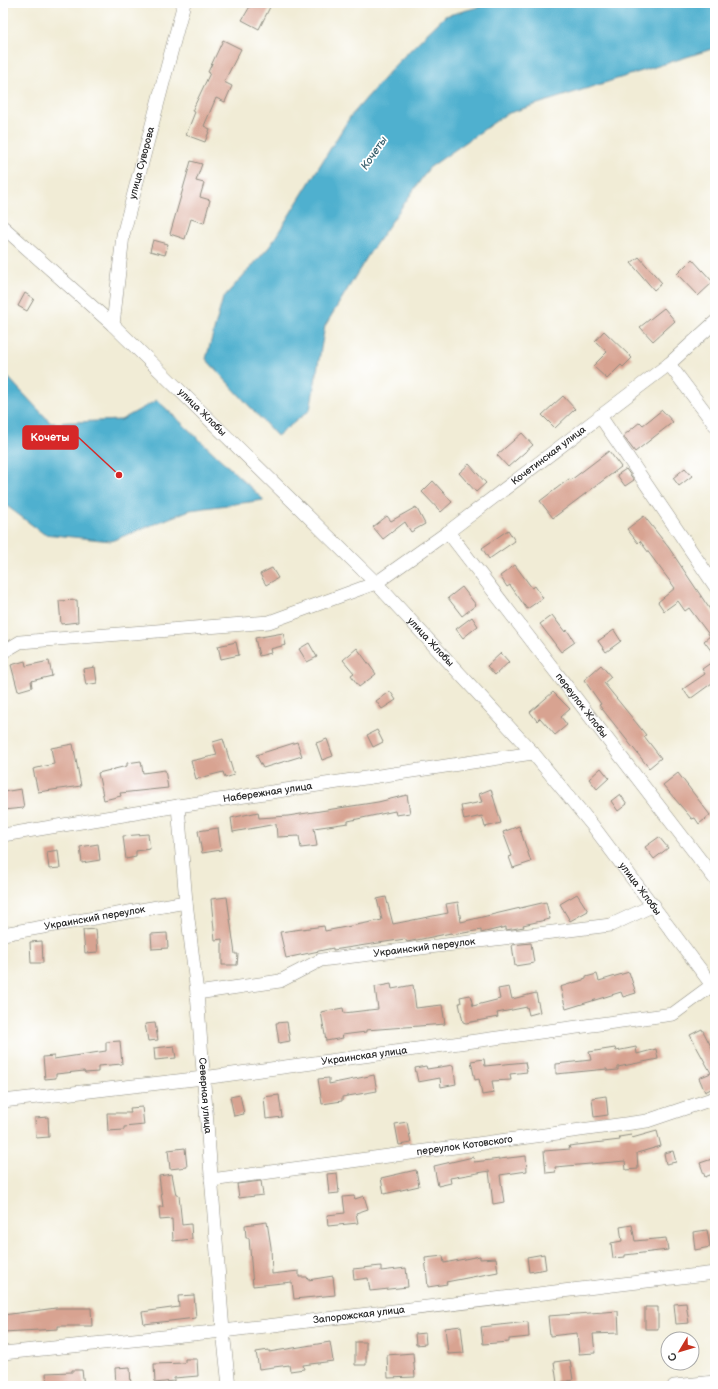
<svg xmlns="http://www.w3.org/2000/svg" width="718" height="1389" font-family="'Balsamiq Sans',sans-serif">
	<rect width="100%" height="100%" fill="#fff"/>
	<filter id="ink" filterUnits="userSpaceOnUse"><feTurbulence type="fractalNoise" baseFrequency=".025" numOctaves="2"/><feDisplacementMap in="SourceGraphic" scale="8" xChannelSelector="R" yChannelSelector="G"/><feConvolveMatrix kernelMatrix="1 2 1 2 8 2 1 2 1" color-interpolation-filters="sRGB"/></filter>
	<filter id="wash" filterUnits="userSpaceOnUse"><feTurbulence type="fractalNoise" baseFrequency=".012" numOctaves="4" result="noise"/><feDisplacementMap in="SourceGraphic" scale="16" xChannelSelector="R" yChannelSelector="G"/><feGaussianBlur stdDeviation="0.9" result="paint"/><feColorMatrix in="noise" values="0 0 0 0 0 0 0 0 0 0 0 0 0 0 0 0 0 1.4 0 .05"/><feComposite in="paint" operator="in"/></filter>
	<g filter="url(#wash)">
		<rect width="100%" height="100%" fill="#f1ecd6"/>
		<path fill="#50b0cf" stroke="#3e6e7d" d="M493,3h222v45l-209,66 -77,54 -60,86 -44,72 -15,84 -33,26 -71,-77 17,-61 47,-52 80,-129 47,-54 48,-47z
			M3,372l48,51 70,-3 36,-20 107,100 -74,10 -79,31 -67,-7 -41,-31z"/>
		<g id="blocks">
			<path fill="#d8a391" d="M252,3h20l-13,26 -17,-9z
				M223,40l18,9 -17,33 8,4 -7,16 -9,-4 -12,28 6,3 -5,13 -19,-7 9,-23 -3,-1 18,-38 -2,-1z
				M191,161l11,3 -6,17 8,2 -4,14 10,3 -6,23 -13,-4 -6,20 -15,-5z
				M153,240l15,4 -3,11 -15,-4z
				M639,257l23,26 -8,7 -23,-27z
				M692,259l21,23 -15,14 -21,-22z
				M25,293l9,6 -7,12 -9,-5z
				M664,308l11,13 -22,20 -13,-14z
				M604,331l28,27 -9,9 -2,-2 -14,14 -14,-13 14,-14 -12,-11z
				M563,396l12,13 -20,19 -13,-13z
				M662,410l11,12 -38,30 -12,-16 17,-14 3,3z
				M522,433l11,12 -25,22 -11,-12z
				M609,451l12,16 -68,51 -13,-17 29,-22 2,1z
				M469,464l17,19 -10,9 -17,-19z
				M685,468l7,8 -13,10 -6,-8z
				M626,469l8,11 -9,6 -8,-11z
				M433,481l19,21 -11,10 -19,-20z
				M416,507l9,17 -14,8 -6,-10 -22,17 -10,-12 14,-11 4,5z
				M644,516l25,32 46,69v39l-11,-15 6,-5 -21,-28 -4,3 -7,-10 -14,10 -6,-9 17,-14 -35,-47 -2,2 -11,-14z
				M508,530l7,11 -26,18 -7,-11z
				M515,565l17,23 3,-2 8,12 -16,11 -17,-24 -3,2 -7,-11z
				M272,568l6,10 -12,7 -6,-11z
				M462,587l14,18 -14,11 -14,-18z
				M77,600l1,22 -17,2 -2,-23z
				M552,615l13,17 2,-2 8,12 -14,10 -21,-28z
				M472,617l6,9 -15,12 -7,-9z
				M614,630l7,11 -15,11 -8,-11z
				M283,633l3,12 -16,4 1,4 -12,3 -4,-18z
				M236,642l3,13 -18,4 -3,-13z
				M309,643l8,14 -10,5 -8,-13z
				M357,648l19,26 -17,13 -8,-12 3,-2 -11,-13z
				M501,653l8,9 -14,13 -8,-9z
				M715,660v28l-3,-5 -22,16 -7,-10 22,-15 -3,-5z
				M25,661l1,5 23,-5 3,15 -21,5 1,6 -14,4 -7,-26z
				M601,665l10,12 -7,6 42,52 -2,1 17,22 -12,10 -50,-63 2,-1 -17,-24z
				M95,667l2,16 -11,2 -3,-16z
				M390,691l6,9 -14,9 -6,-8z
				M553,692l17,17 -9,8 6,8 -12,10 -15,-17 -3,3 -7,-9z
				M377,730l6,12 -10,5 -6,-12z
				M223,739l11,36 -9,3 -2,-6 -27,7 -5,-18 26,-6 -4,-13z
				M327,739l6,17 -11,4 -6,-17z
				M297,742l5,14 -39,12 -7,-13z
				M73,744l8,42 -43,6 -5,-23 21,-5 -3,-16z
				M141,761l2,12 22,-3 3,18 -48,5 1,3 -17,4 -6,-27 29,-7v-3z
				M601,768l8,10 -12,11 -8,-10z
				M678,773l32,42 -11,9 -4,-6 -3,1 -29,-34z
				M21,789l3,19 -21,2v-18z
				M491,789l10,34 -16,4 -3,-11 -18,4 -3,-14 21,-4 -3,-8z
				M620,794l7,10 -9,7 -7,-10z
				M407,795l3,18 -14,2 -1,-4 -47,10v2l-34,5 3,18 -16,2 -2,-12 -22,1 -1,-13 -43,8 -2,-14 27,-6 1,6 29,-2 90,-14z
				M519,826l12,36 -18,6 -4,-11 3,-1 -9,-24z
				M218,828l3,22 -19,3 -4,-22z
				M148,834l2,15 -14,2v6l-10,2 -3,-23z
				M659,837l9,11 -14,11 -9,-12z
				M98,844l2,16 -18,3 -2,-16z
				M58,850l2,18 -11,1 -2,-17z
				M577,894l11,17 -18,10 -10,-17z
				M227,897l8,57h3l-1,11h-15v-26l-7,1 -4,-41z
				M386,897l7,27 55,-11 -2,-9 12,-2 3,20 85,-20 4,17 -27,6 1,2 -18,3v-3l-25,6v-3l-29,5 -1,-2 -44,9 -2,-3 -72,11v-2l-47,10 -6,-26 44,-6 1,5 57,-11 -5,-21z
				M96,929l2,23 -13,1 -2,-23z
				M167,933l1,15 -16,1 -1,-15z
				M42,941l1,22h-12l-1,-21z
				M531,943l3,20 -19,3 -3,-21z
				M629,972l7,21 -13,4 -2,-5 -55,17 -6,-22 26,-8v-2l11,-3 2,7z
				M391,984l1,5 21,-4 3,23 26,-3 3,19 -79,6v2l-24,3 1,3 -17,3 -5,-29 22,-4 1,5 34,-4 -3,-22z
				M509,987l3,12 24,-6 4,19 -11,3 -2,-8 -30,6 1,4 -32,6 -3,-1 -4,-19h2l-1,-6 10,-2 3,11 27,-7 -2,-10z
				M287,1022l3,19 -11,2 -3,-20z
				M155,1023l3,17 -10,1 -3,-17z
				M702,1029l13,25v33l-10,5 -6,-14 12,-5 -21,-38z
				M120,1041l2,23 -24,2v6l-13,1 -1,-2 -28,3v4l-11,1 -2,-22 11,-1v3l52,-8v-9z
				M174,1046l2,12 -21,2 -1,-12z
				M636,1047l1,7 19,-5 2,10 -40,8v3l-11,1v-2l-51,5v-10l35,-4 -2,-8 26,-4 1,3z
				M484,1059l1,7 40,-4 2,10 -17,2 1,6 -19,1 2,12 -12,2 -3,-16 -4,1 -4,-19z
				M453,1065l3,19 -15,3 -1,-9 -22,4 -3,-14 11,-2 1,3z
				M374,1075l3,16 -35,6v4l-20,3 -4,-25 11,-1v6z
				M240,1095l4,19 -10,2 -4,-19z
				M279,1095l3,22 -16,2 -2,-22z
				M606,1096l2,19 -14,2 -2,-19z
				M142,1107l2,18 -20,2v3l-16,1 -1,-18h24l-1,-5z
				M48,1117l1,20 -13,1 -1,-20z
				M407,1122l4,21 -12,2 -4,-21z
				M657,1131l4,15 -24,7 1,16 -12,1 -1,-9 -70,6 1,5 -10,1 -2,-22 26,-2 -1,-3 51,-6 -1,-3 12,-2 1,3z
				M185,1148l2,19 -17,2 -2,-19z
				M673,1151l3,11 -10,2 -2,-11z
				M526,1156l1,15 -27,4 4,27 -11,2 -4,-33 -39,7 1,5 -13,3 -4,-20 39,-9 1,5z
				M715,1158v15l-10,4 -5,-14z
				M416,1170l3,16 -35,8 -3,-16z
				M337,1173l2,20 -10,1 -2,-20z
				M172,1174l4,21h3l3,30 9,-1 1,15 -19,2 -1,-22 -12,1 -1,-13h4l-4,-31z
				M261,1181l2,14 -24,3 -2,-14z
				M354,1196l1,3 9,-3 4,13 -12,4 2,10 -30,3 -1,-11 18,-2 -2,-16z
				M267,1222l4,25 1,27 27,-3v6h8l1,3 25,-4 2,19 -41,4 -2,-17 -39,4 -4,-48h-3l-1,-13z
				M632,1225l3,16 31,-3 2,12 -43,5v2l-12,1 -2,-15 11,-2 -2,-14z
				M707,1230l3,17 -15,3 -2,-18z
				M544,1254l2,15 -17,3 -2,-15z
				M443,1256l1,7 36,-7v3l16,-1 2,14 -52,10 1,2 -19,3 -3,-29z
				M381,1266v5l25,-3 2,19 -38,4 -2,-13 -14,2 -1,-11z
				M194,1295l2,23 -52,6 -2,-12 37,-5 -1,-11z
				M686,1303l3,20 -13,1 -2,-20z
				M645,1307h13v22h-13z
				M56,1308h35l1,18h-34v3l-55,3v-17z
				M618,1311l1,22 -26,1 2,19 -16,1 -2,-21 -27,3 -2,-20z
				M528,1322l1,15 -20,2v3l-26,2 -2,-17z
				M461,1326l3,27 -16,1 -3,-26z
				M425,1333l1,11 -10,1 -1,-11z
				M330,1342l3,19 -30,4 1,4 -14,2 -1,-6 -30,4 -3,-17 13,-2v2z
				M355,1342h11v23h-11z
				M413,1353l2,24 -27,1 -1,-23z
				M185,1359h12l1,17 -24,2v3l-19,2 -1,-19 31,-1z
				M570,1360l3,20 -16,3 -3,-21z
				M130,1367l1,19h-15l-1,-18z
				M72,1370h10l2,16h-37l-1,-13 26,-1z"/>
		</g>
	</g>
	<g filter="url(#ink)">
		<use href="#blocks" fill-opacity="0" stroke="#8e8c80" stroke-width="1"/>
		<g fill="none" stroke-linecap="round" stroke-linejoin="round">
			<defs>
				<g id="minor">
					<path id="s1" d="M3,227l110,98 263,258 157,170 60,73 122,163"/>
					<path id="s2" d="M113,325l10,-90 61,-232"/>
					<path d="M669,364l46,61"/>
					<path d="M600,416l115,170"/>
					<path id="s3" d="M448,532l267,347"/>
					<path id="s4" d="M3,652l17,-10 249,-20 107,-39 72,-51 221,-168 46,-42"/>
					<path id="s5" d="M178,806l8,96 11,91 26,338 6,55"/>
					<path id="s6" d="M3,835l175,-29 355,-53"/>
					<path id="s7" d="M3,934l183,-32"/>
					<path id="s8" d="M197,993l83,-12 41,-21 290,-35 43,-20"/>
					<path id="s9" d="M3,1101l200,-23 470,-64 42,-31"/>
					<path id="s10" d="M211,1180l436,-59 68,-23"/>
					<path id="s11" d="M3,1353l220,-22 492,-58"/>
					<path d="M674,1386l41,-4"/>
				</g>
			</defs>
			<use href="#minor" stroke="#8e8c80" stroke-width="14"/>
			<use href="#minor" stroke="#fff" stroke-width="13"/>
		</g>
	</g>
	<g text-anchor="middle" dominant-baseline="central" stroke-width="3.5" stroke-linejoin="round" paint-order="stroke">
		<g font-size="10" fill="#2b2b2b" stroke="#fff">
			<text stroke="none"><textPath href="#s2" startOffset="165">улица Суворова</textPath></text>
			<text stroke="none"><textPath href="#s1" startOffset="272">улица Жлобы</textPath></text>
			<text stroke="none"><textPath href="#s4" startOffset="598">Кочетинская улица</textPath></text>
			<text stroke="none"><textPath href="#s1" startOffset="596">улица Жлобы</textPath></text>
			<text stroke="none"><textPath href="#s3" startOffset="219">переулок Жлобы</textPath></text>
			<text stroke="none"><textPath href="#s6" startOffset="268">Набережная улица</textPath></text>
			<text stroke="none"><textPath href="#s1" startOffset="920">улица Жлобы</textPath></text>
			<text stroke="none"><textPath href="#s7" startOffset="93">Украинский переулок</textPath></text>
			<text stroke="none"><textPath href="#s8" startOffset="234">Украинский переулок</textPath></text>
			<text stroke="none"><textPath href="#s9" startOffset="364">Украинская улица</textPath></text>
			<text stroke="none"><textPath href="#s5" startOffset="291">Северная улица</textPath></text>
			<text stroke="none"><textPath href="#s10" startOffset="256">переулок Котовского</textPath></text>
			<text stroke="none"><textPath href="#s11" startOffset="358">Запорожская улица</textPath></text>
		</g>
		<g font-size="11" font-style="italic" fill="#3a606d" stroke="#fff">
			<text transform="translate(374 153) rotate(-56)">Кочеты</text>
		</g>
	</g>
	<path fill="none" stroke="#d62828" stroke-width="1.5" d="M119 475L78 437"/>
	<circle fill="#d62828" stroke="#fff" stroke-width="1.5" cx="119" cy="475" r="4"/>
	<rect fill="#d62828" stroke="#d62828" stroke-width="1.5" x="23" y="426" width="55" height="23" rx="4"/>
	<g font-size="11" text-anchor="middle" font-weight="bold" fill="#fff">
		<text x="50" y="441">Кочеты</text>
	</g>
	<rect width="718" height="1389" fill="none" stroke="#fff" stroke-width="16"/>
	<g transform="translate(680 1351) rotate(232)"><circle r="19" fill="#ffffff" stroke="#aaaaaa"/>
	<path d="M0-3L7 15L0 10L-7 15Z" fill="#c8321e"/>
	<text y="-6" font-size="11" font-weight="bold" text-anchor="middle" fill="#2b2b2b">С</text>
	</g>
</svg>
